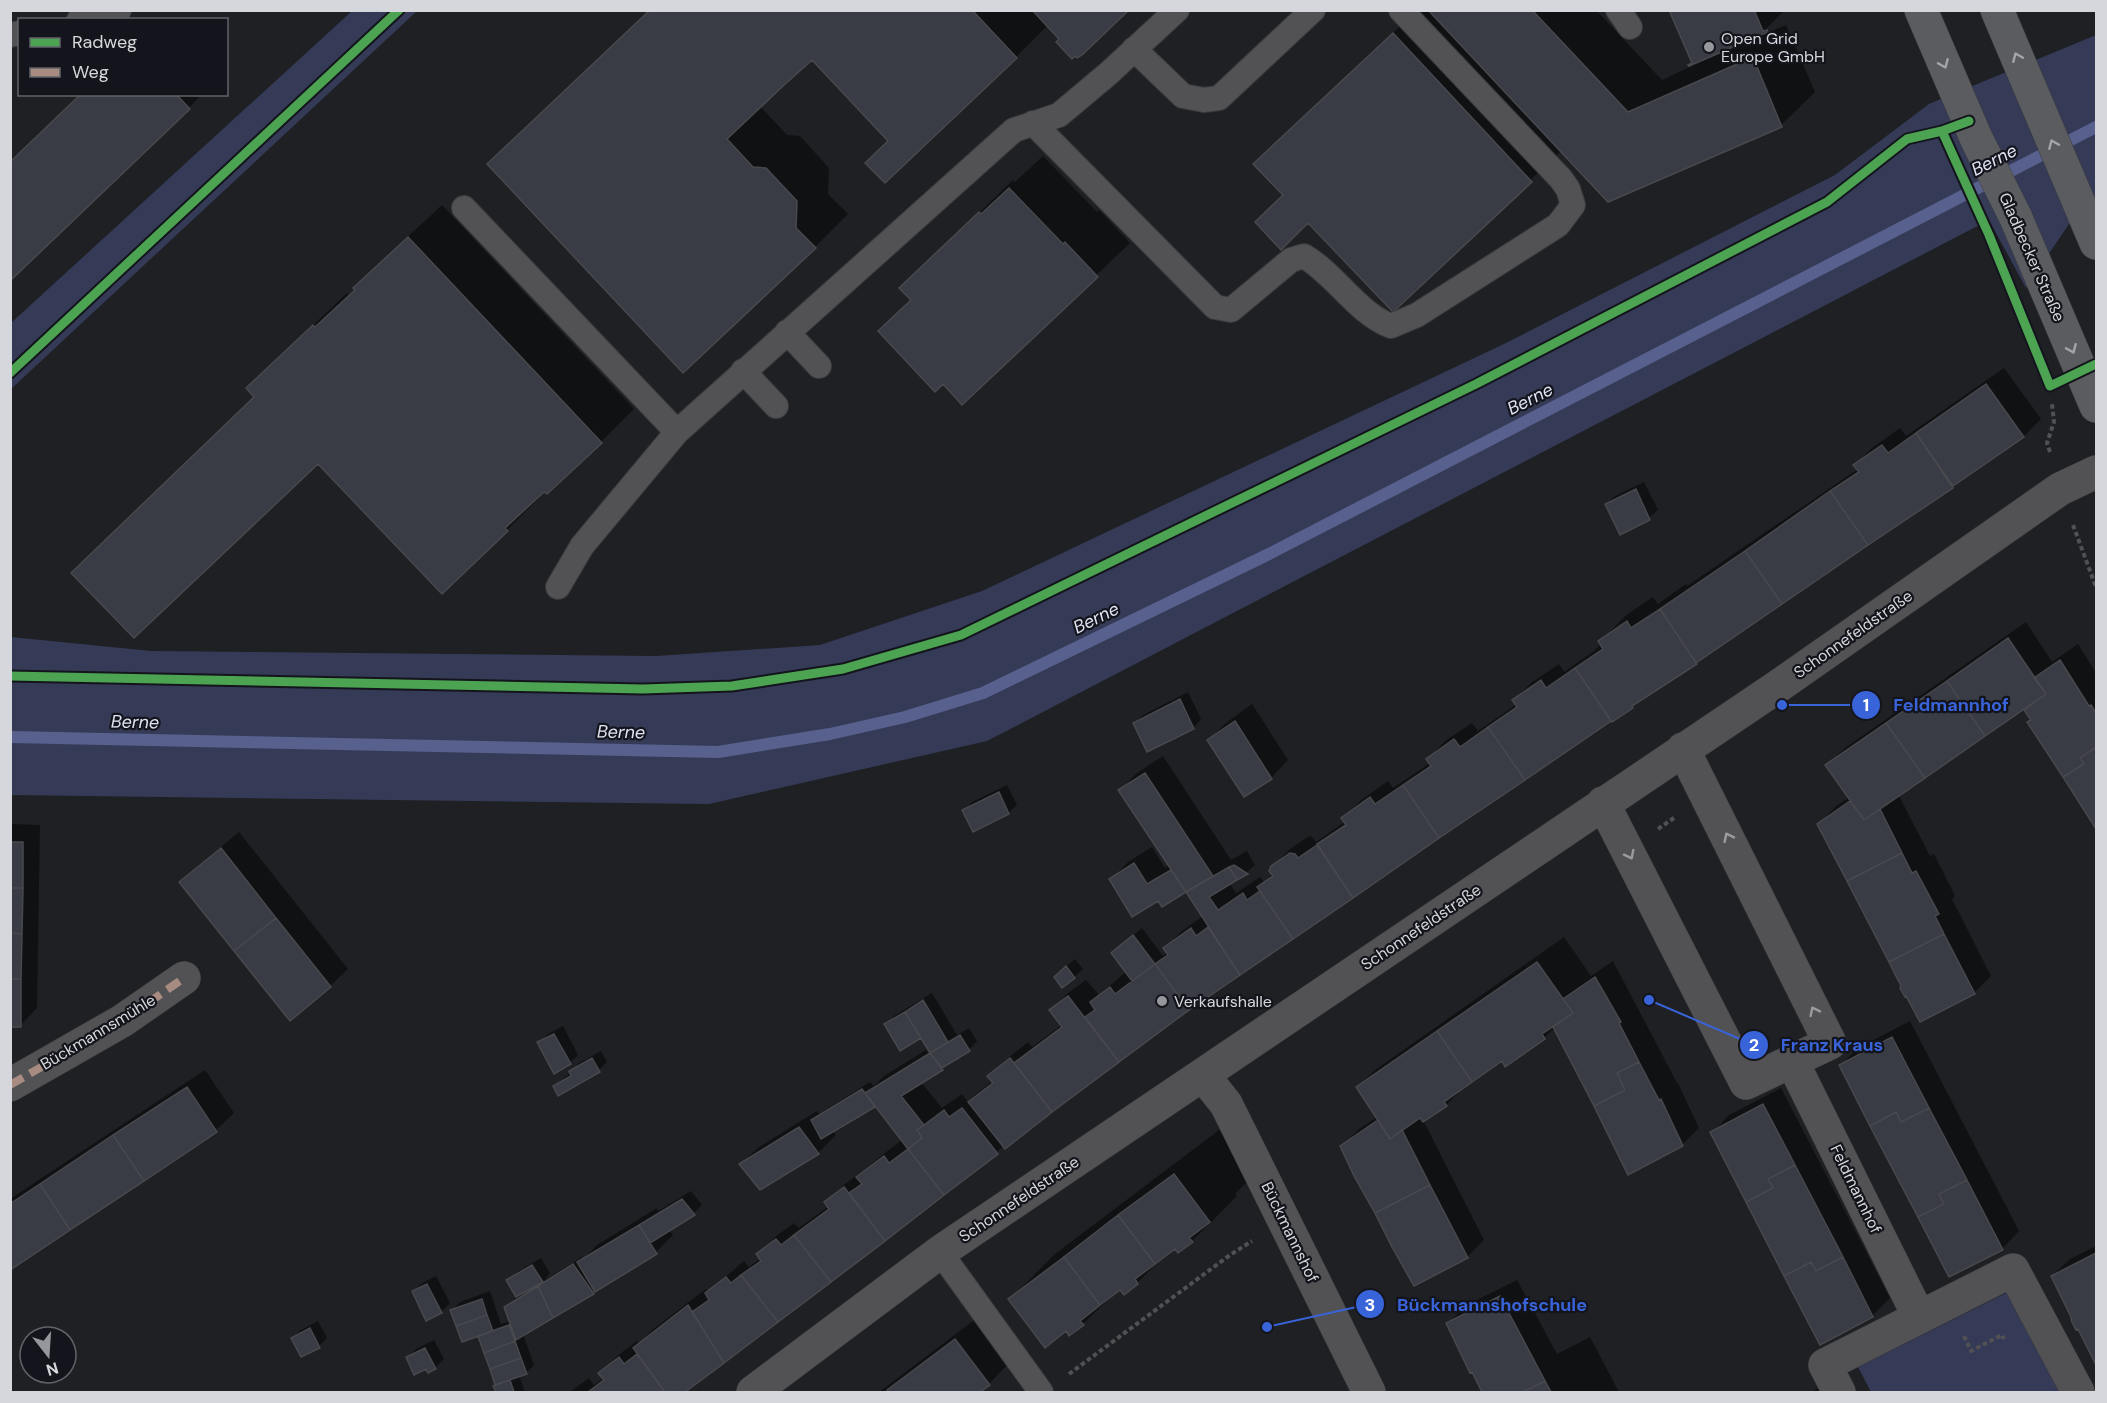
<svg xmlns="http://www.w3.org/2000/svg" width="2107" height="1403" font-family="'DM Sans',sans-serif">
	<rect width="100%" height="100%" fill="#1f2024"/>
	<path fill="#353b57" d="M352,11h65l-406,378v-66z
		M2096,35v206l-17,-32 -53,79 -37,-68 -1002,521 -278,63 -698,-9v-158l140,14 505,5 164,-11 162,-54 524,-248 329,-168 94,-71z
		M2010,1291l54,101h-193l-13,-25z"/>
	<path fill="#0007" d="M650,10h476l-65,29 -13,-14 -32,32 -204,1 -52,48 27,29 13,1 29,32 -1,26 20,20 -33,33 -326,-83z
		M1417,10h179l66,70 32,-15 -23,-55h114l-27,27 28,-12 29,67 -34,33 -173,76 -47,-50 -168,159 -138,-146z
		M82,94h120l-13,14z
		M1043,156l54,56 2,-2 31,33 -168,160 -50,-104 -11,-11 112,-108 2,2z
		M442,205l192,204 -33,33 -63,53 2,2 -33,33 -251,-134 26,-41 65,-62 2,2 7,-7 32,-33z
		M2004,368l37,51 -17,17 -384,263 -8,8 -19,13 -1,-2 -424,291 -184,137 -322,246h-112l19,-14 5,7 10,-7 -4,-5 17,-17 20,-15 2,3 13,-14 54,-41 2,3 36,-31 5,6 12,-9 -3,-4 17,-17 19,-14 5,5 30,-22 -3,-4 18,-17 18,-14 1,1 13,-12 27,-21 -27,-34 -44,26 4,4 -18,18 -57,35 -20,-24 18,-17 58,-36 2,3 51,-32 4,4 10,-10 42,-26 13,16h4l-22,-30 -36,-11 9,-9 38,-23 25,42 12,-7 8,13 -8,9 -48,32 21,26 20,-14 5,7 26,-20 -4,-4 18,-18 21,-17 4,5 30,-22 -11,-15 17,-17 18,-13 13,15 28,-24 -14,-18 8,-8 21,-17 21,28 5,-4 -3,-4 17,-17 21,-15 -17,-26 -24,15 -4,-6 -47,-19 17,-18 24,-15 13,21 4,-3 -49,-75 17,-17 26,-17 68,104 16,-9 8,14 -8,7 -18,11 7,10 24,-16 4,5 9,-9 -1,-6 18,-18 19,-13 3,1 4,5 30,-21 -3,-3 17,-17 28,-20 5,7 37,-25 -2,-4 17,-18 27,-18 6,8 39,-27 -3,-4 17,-17 28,-19 5,8 30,-21 7,-7 -1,-2 25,-26 28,-19 5,7 28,-20 1,2 171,-117 -3,-4 17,-17 28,-20 6,8z
		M1644,482l14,28 -9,8 -29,15 -14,-29 9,-8z
		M2026,622l26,40 26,-18 18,29v154l-67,-105 3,-3 -8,-11 -126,86 32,62 4,-2 21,42 -3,3 39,77 -17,17 -71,-7 -84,-162 17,-18 14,-9 -23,-32 18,-17z
		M1188,692l13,27 -8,9 -59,-5 9,-8z
		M1252,704l36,56 -17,18 -62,-38 17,-17z
		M1007,785l10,20 -9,8 -44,-2 8,-9z
		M10,824l30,1 -3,183 -17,18 -10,-1z
		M239,832l109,137 -18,17 -40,33 -109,-137 18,-17z
		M1564,937l27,39 22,-15 64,122h1l21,45 -17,17 -127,-118 -11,11 -42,21 -39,29 -17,17 -23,15 61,120 -17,17 -125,-111 17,-17 18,-12 -20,-30 18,-17z
		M1075,959l8,10 -9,8 -10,-9z
		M1910,1021l109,210 -17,18 -161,-184 17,-17z
		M563,1026l15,29 -8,8 -31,-20 9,-9z
		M601,1051l6,11 -8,8 -45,16 17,-13v-1l8,-9z
		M205,1070l29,43 -18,17 -206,138v-69z
		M1781,1088l109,210 -18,18 -52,27 -108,-210 17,-18z
		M1219,1130l35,45 -19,19 2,2 -45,45 -24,11 -31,31 -13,10 -4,-5 -37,36 -13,10 -4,-5 -56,-30 45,-45z
		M691,1191l11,14 -8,8 -25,16 4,6 -17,17 -133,82 11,31 -8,8 -7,2 6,17h-27l-19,-57 -27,-25 8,-8 30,-11 11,33 9,-3 -5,-14 13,-11 -10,-16 9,-8 24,-14 9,15 -5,7 37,-23 1,2 14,-14 60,-37 1,3z
		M2096,1246v116l-44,-86 18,-17z
		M436,1276l14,27 -9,9 -27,-21 8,-8z
		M1517,1280l40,74 33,-17 29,55h-135l-36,-68 17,-18z
		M981,1315l33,43 -25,26 -12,8h-98z
		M318,1321l9,17 -8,8 -26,-8 8,-8z
		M434,1340l10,19 -9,9 -6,3 -3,-4 -19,-9 9,-9z
		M1831,1382l6,10h-26z"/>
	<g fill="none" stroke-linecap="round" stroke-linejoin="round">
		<path stroke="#58618e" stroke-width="12" d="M10,737l708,15 112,-18 75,-17 78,-24 286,-139 827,-427"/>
	</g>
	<path fill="#393b45" stroke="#48494d" stroke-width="1.5" d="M650,10h322l45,48 -132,125 -20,-20 23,-22 -76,-81 -29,26 -56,53 26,28 13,1 31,33 -1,27 20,20 -133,125 -196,-209z
		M1032,10h97l-47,45 -5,3 -2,-2 -3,3 -16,-17 3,-3z
		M1428,10h104l96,102 125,-55 29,70 -174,75z
		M1669,10h85l9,21 4,-1 1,2 -79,34 -1,-1 4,-2z
		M1393,33l139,149 -139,130 -85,-89 -27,27 -26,-28 28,-27 -30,-31z
		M81,94h95l14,15 -180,172v-119z
		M1009,188l54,56 2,-2 33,35 -136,128 -19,-21 -8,8 -57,-61 33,-31 -12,-12 80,-76 2,2z
		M408,237l194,206 -55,51 -3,-2 -39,36 3,3 -66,63 -124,-130 -184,174 -63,-65 183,-176 -8,-9 67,-63 2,2 40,-37 -2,-2z
		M1986,384l38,53 -71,49 -37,-53z
		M1916,433l37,55 -85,57 -38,-54 29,-19 -6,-7 29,-20 6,8z
		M1636,489l14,31 -30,15 -15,-31z
		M1830,491l38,54 -86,59 -37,-53z
		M1745,551l37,53 -86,59 -36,-54z
		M1660,609l37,55 -65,42 1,2 -21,14 -37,-54 28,-19 -5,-8 29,-20 4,7z
		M2008,638l38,56 -61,42 -38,-55z
		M2060,660l29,46 2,-1 5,8v34l-16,11 4,6 -21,13 -36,-55 4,-2 -7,-10 22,-16 -12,-16z
		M1575,668l36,53 -86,59 -37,-53 29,-20 -5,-7 29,-20 5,8z
		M1947,681l38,55 -60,42 -39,-55z
		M1180,699l14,30 -47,23 -14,-29z
		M1235,721l37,58 -28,18 -37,-57z
		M1886,723l39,55 -61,42 -39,-55z
		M1488,727l37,53 -86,58 -36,-53 28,-19 -5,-7 28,-20 6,8z
		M2096,747v82l-33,-52 21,-13 -4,-6z
		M1145,773l68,103 -27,16 -68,-102z
		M1403,785l36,53 -86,60 -36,-54 29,-19 -5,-7 29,-21 5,7z
		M999,792l10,22 -36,18 -11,-22z
		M1850,801l14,19 16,-11 22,44 -55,28 -30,-57z
		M10,842h13v46h-13z
		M1317,845l36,53 -60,41 -36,-52 16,-11 -4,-5 2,-5 19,-13 5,1 3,4z
		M221,848l55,70 -42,33 -55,-69z
		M1902,853l10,20 4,-2 23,43 -4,2 9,18 -55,28 -42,-81z
		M1134,863l13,21 24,-14 15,22 -24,15 -4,-6 -26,16 -23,-38z
		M1234,865l14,9 -11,6 -8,-13z
		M1229,867l8,13 -28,17 9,13 25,-17 4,7 13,-9 33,48 -53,36 -54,-83z
		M10,888h13l-1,46 -12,-1z
		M276,918l55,69 -41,34 -56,-70z
		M1208,927l32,48 -51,35 -34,-46 13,-9 -5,-7 28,-20 5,8z
		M10,933l12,1 -1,45h-11z
		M1944,934l31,60 -55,28 -14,-26 -1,1 -5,-9 1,-2 -12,-24z
		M1133,935l22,29 -23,17 -21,-28z
		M1537,962l36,51 -31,21 3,5 -40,28 -3,-6 -30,21 -35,-51z
		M1155,964l34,46 -70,52 -34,-45 10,-7 -5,-8 20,-15 5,7z
		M1066,966l9,12 -13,10 -8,-11z
		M1595,977l26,45 -2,1 20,39 -22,11 8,17 -31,16 -41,-79 20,-14 -10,-14z
		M10,979h11v48h-11z
		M1068,996l51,66 -67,50 -38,-49 48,-36 -13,-17z
		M923,1000l25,42 -18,11 -25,-41z
		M905,1012l16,26 -21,13 -16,-27z
		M1437,1031l35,51 -28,20 3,4 -24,16 -3,-4 -30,21 -34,-52z
		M554,1034l17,30 -17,10 -17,-32z
		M960,1035l10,16 -28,17 -12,-15z
		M1892,1037l37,71 -28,14 -5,-10 -26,14 -31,-61z
		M930,1053l13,17 -42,26 23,29 -7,5 5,8 -14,11 -43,-56z
		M592,1058l8,14 -42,24 -5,-10 18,-10 -2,-5z
		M1010,1058l42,54 -47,37 -37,-47 25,-19 -6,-7z
		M1639,1062l20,38 2,-1 22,47 -55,29 -34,-69 31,-16 -8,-17z
		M187,1087l30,45 -73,49 -31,-46z
		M862,1089l13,18 -54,32 -10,-19z
		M1763,1104l32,61 -27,14 5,9 -27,14 -36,-70z
		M962,1108l36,46 -54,41 -36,-46 14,-11 -5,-8 7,-5 20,-15 5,7z
		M1929,1108l38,72 -28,14 5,10 -26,13 -48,-91 26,-14 5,10z
		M1378,1120l12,19 12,-9 28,55 -55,28 -21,-37 -14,-30z
		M799,1127l20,27 -59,36 -21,-26z
		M113,1135l31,46 -74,49 -30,-46z
		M908,1149l36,46 -59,46 -36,-48 13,-9 -6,-7 28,-21 5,7z
		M1795,1165l48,92 -27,14 -5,-9 -27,14 -38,-74 27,-14 -5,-9z
		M1174,1174l36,48 -21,16 4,4 -15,11 -3,-4 -20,15 -37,-49z
		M1967,1180l36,70 -54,27 -31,-60 26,-13 -5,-10z
		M40,1184l30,46 -60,40v-66z
		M1430,1185l38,73 -54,28 -22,-39 -17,-34z
		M844,1187l41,54 -54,41 -37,-47 35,-26 -5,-7z
		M682,1199l13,16 -45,28 -11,-18z
		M1118,1215l37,49 -20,15 3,5 -14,11 -4,-5 -20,15 -36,-48z
		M639,1225l18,29 -62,38 -18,-30z
		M794,1235l37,47 -53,40 -37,-47 20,-14 -5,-7 20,-15 5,6z
		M2096,1253v112l-18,-36 -2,1 -5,-10 1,-1 -21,-43z
		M1064,1257l36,48 -20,16 4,4 -15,11 -3,-5 -21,17 -37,-49z
		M1843,1257l30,60 -53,28 -36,-69 27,-14 5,9z
		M573,1264l21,30 -41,24 -15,-32z
		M532,1265l11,17 -27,15 -10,-17z
		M741,1275l37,47 -54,41 -32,-51 17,-12 -4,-7 21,-16 5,6z
		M427,1284l15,29 -16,8 -14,-30z
		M538,1286l15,32 -37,22 -12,-33z
		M1500,1296l45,85 -22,11h-41l-10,-20 -2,1 -24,-50z
		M482,1299l5,16 -31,11 -6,-16z
		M688,1305l36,58 -39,29h-20l-32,-44z
		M487,1315l6,16 -31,11 -6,-16z
		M509,1325l6,16 -31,12 -6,-17z
		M310,1328l10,20 -19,9 -10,-19z
		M955,1339l35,46 -10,7h-91l-2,-2z
		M515,1341l6,17 -31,11 -6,-16z
		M425,1348l11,21 -8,4 -2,-4 -12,6 -8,-18z
		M637,1354l28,38h-77l16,-12 -6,-7 21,-16 5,7z
		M521,1358l6,16 -32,11 -5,-16z
		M510,1380l4,12h-18l-3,-6z
		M1545,1381l6,11h-28z"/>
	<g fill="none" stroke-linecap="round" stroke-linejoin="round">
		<defs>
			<path id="service" d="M1618,10l12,17
				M79,20l40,-10
				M10,35l10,-2
				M1134,49l49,47 21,4 15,-2 94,-88
				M1033,123l182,184 16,3 60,-50 13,-4c32,19 53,57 87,70l26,-11 141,-90 15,-20 -5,-16 -7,-10 -160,-169
				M464,208l213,224
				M787,332l32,34
				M743,371l33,35
				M558,587l24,-41 95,-114 337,-302 45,-15 50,-42 68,-63
				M940,1252l101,140"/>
			<path id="minor" d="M1603,803l143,280 84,-40 -147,-294
				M1792,1061l127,256
				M1203,1075l23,29 143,288
				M10,1085l112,-64 62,-43
				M753,1392l187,-140 837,-565 283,-198 36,-17
				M1839,1392l-14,-27 188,-95 65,122"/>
			<path id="primary" d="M1921,10l55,128 40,80 80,188
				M1997,10l99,233"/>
		</defs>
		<use href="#service" stroke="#393a3d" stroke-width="26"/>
		<use href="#minor" stroke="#393a3d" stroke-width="34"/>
		<use href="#primary" stroke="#393a3d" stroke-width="34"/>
		<path stroke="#515154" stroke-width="4" stroke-dasharray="4.5 3" stroke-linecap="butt" d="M2050,452l-3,-9 7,-21 -2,-18
			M2073,525l23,62
			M961,635l515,-251 351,-182 80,-63 27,-6
			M1658,829l16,-11
			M1964,1336l7,15 31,-16 2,4
			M1069,1374l161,-119 22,-14"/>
		<use href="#service" stroke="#525254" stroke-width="24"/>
		<use href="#minor" stroke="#525254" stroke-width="33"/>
		<use href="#primary" stroke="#5b5c5f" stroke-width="33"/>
		<path stroke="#a88b81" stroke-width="8" stroke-dasharray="15 8" stroke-linecap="butt" d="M10,1085l112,-64 62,-43"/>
		<defs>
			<path id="cycleway" d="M1942,131l47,104 61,151 46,-22
				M10,373l389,-363
				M10,676l633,13 89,-3 111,-17 118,-34 515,-251 351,-182 80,-63 35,-8 27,-10"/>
		</defs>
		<use href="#cycleway" stroke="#14151c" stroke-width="13"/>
		<use href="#cycleway" stroke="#4ca352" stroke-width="9"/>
	</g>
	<defs><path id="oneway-chevron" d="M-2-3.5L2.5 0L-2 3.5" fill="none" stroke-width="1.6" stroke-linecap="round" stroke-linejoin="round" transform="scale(1.5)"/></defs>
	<g stroke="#a5a6aa">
		<use href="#oneway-chevron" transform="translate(2017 57) rotate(-113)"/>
		<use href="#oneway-chevron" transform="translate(1944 64) rotate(67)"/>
		<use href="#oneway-chevron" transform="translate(2053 144) rotate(-113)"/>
		<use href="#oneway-chevron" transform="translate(2072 349) rotate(67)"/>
	</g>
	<g stroke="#9b9b9f">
		<use href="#oneway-chevron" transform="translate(1728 837) rotate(-116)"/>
		<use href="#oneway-chevron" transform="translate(1630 855) rotate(63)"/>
		<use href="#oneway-chevron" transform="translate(1814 1011) rotate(-116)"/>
	</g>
	<g fill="#96979c" stroke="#14151c" stroke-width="2">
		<circle cx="1709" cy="47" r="6"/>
		<circle cx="1162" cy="1001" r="6"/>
	</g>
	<g text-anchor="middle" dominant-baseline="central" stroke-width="4.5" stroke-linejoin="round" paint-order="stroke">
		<g font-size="16" fill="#d6d7dc" stroke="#14151c" text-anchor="start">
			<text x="1721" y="38">Open Grid<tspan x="1721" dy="18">Europe GmbH</tspan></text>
			<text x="1174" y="1001">Verkaufshalle</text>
		</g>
		<g font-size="16" fill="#d6d7dc" stroke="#14151c">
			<text transform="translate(2032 257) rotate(66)">Gladbecker Straße</text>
			<text transform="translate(1853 634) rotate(-35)">Schonnefeldstraße</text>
			<text transform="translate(1421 927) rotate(-34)">Schonnefeldstraße</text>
			<text transform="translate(98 1032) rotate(-31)">Bückmannsmühle</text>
			<text transform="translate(1856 1189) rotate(64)">Feldmannhof</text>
			<text transform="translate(1019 1199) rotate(-34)">Schonnefeldstraße</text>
			<text transform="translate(1290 1232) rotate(64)">Bückmannshof</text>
		</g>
		<g font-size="18" font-style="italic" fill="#dfe3f3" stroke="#14151c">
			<text transform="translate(1994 160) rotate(-27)">Berne</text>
			<text transform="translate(1530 399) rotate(-27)">Berne</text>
			<text transform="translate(1096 618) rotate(-26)">Berne</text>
			<text transform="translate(135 722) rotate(1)">Berne</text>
			<text transform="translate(621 732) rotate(1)">Berne</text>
		</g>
	</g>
	<path fill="none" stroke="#3963d9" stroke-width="2" d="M1782 705L1866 705M1649 1000L1754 1045M1267 1327L1370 1304"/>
	<g fill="#3963d9" stroke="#14151c" stroke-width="2">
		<circle cx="1782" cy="705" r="6"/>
		<circle cx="1649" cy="1000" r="6"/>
		<circle cx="1267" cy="1327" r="6"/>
		<circle cx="1866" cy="705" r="15"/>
		<circle cx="1754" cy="1045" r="15"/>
		<circle cx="1370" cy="1304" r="15"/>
	</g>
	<g font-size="18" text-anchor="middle" font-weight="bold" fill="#fff">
		<text x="1866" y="711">1</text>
		<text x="1754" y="1051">2</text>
		<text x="1370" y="1311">3</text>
	</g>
	<g font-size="18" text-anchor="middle" font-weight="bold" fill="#3963d9" stroke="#14151c" stroke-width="4.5" stroke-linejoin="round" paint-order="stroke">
		<text x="1951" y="711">Feldmannhof</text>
		<text x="1832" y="1051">Franz Kraus</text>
		<text x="1492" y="1311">Bückmannshofschule</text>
	</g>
	<rect width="2107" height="1403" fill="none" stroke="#d6d7dc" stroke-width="24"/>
	<rect x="18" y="18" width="210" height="78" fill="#14151c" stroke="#626369" stroke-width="1.5"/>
	<rect x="30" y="38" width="30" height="9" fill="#4ca352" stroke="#626369" stroke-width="1.5"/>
	<text x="72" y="48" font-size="18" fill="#d6d7dc">Radweg</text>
	<rect x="30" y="68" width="30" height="9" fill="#a88b81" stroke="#626369" stroke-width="1.5"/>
	<text x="72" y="78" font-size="18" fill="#d6d7dc">Weg</text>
	<g transform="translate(48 1355) rotate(163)"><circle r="28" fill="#14151c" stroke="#626369" stroke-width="1.5"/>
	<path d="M0-4.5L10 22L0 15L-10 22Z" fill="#96979c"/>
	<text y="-9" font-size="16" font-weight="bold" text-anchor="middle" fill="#d6d7dc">N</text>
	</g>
</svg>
